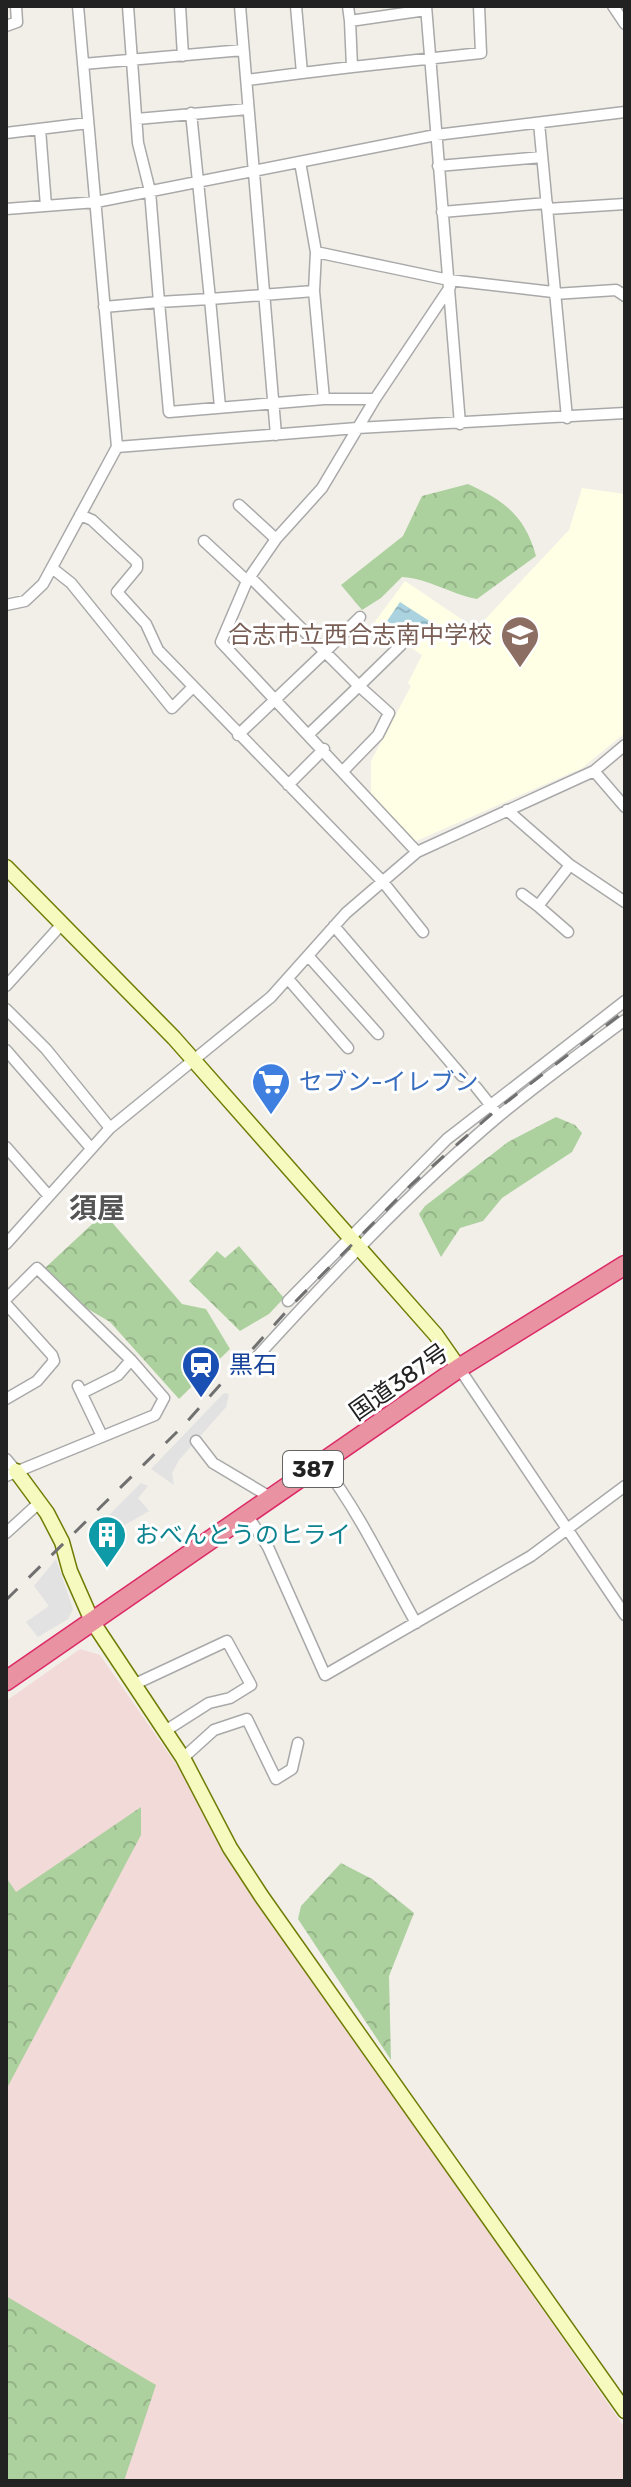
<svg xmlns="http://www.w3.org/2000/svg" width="631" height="2487" font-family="Rubik,'Noto Sans JP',sans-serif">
	<defs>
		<pattern id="forest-crowns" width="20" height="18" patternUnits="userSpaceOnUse" patternTransform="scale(2)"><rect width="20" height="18" fill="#add19e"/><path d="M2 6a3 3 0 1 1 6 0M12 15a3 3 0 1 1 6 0" fill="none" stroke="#95b388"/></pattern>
		<pattern id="water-ripples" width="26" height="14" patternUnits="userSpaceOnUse" patternTransform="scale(2)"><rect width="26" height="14" fill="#aad3df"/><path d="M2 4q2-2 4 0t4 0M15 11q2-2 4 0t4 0" fill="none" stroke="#92b5bf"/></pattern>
	</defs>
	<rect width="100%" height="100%" fill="#f2efe9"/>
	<path fill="#f2dad9" d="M80,1649l20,6 80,115 42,80 403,578v53h-619v-780z"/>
	<path fill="#ffffe5" d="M582,488l43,6v239l-43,35 -168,74 -43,-46v-35l40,-75 -3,-3 14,-28 -48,-32 31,-42 71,48 93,-99z"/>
	<path fill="url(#forest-crowns)" d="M468,484c37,17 57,32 68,72l-59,43c-27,-5 -47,-20 -75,-22l-21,21 -19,12 -21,-25 62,-49 19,-40z
		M556,1117l19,8 7,8 -10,19 -70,46 -19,23 -23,7 -19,29 -22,-43 6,-8 83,-64z
		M104,1213l78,91 24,5 24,40 -51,50 -69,-77 -22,-13 -43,-41z
		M239,1246l45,52 -15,16 -29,17 -51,-50 28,-30 8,7z
		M141,1807v28l-135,255v-213l10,15z
		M341,1863l31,16 42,34 -25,63 2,84 -93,-141 3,-13z
		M6,2296l150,89 -32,96h-118z"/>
	<path fill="#e2e2e2" d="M224,1393l5,1 -3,13 -47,53 -7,13 2,12 -23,-16z
		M141,1483l7,3 -10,12 11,13 -38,22 -11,-9z
		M56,1559l17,50 -5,10 -30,18 -12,-15 23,-16 -15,-20z"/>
	<path fill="url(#water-ripples)" d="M400,602l31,20 -13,20 -31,-21z"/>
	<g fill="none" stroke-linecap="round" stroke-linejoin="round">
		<defs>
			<path id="street" d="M180,6l3,50
				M240,6l36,429
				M296,6l6,67 50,-6
				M348,6l2,15
				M426,6l34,418
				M613,6l12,18
				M426,10l-76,11 2,46 129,-14 -2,-47
				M6,26l11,-4 -1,-16
				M83,64l160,-14
				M247,80l55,-7
				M191,113l19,186 -51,3 10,110 155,-13h51
				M137,119l111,-10
				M539,123l28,295
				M40,129l6,77
				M6,133l82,-10
				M300,162l16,90 133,28 104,12
				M438,166l104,-9
				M6,209l90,-7 340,-67 189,-23
				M547,209l78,-5
				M442,212l105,-9
				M314,291l10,108
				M554,294l62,-4 9,6
				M104,307l55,-5 -9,-111 -12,-48 -10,-137
				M220,407l-10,-108 104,-8 2,-39
				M117,447l240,-19 268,-15
				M239,505l37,34
				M80,515l12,5 45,42v6l-20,24 29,32 12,26 225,232 40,50
				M204,541l43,40
				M52,568l19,15 101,125 20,-20
				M6,605l19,-4 18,-17 74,-137 -39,-441
				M309,734l50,-48 -34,-34 35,-35
				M238,735l87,-83 -75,-75
				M344,770l34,-35 11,-22 -30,-27 42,-41
				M594,771l31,36
				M288,785l36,-36
				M507,810l63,55 55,37
				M417,852l-196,-210 26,-61 29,-42 46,-51 53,-89 75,-112
				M522,894l16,12
				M334,926l128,150
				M568,932l-30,-26 32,-41
				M310,958l68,76
				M289,980l59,68
				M6,986l56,-62
				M6,1009l40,40 64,79
				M6,1050l84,97
				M476,1087l23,29
				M6,1147l42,48
				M6,1244l104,-116 161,-131 75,-84 71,-61 177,-81 31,-26
				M6,1299l31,-31 94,92 33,38 -9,17 -149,61
				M288,1301l159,-162 178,-138
				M6,1304l46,51 2,6 -17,20 -31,18
				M459,1368l166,247
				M245,1370c80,-88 163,-177 254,-254 41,-34 84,-65 126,-96
				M78,1386l24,50
				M82,1393l36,-18 13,-15
				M196,1441l17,22 57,34
				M6,1459l10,12
				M322,1463c40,54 62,103 94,160
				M246,1513l22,34 57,128 206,-119 94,-70
				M6,1533l34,-31
				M133,1685l94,-44 24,44 -21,13 -21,5 -44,28
				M183,1758l31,-28 33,-11 29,60 16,-10 6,-26"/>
			<path id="secondary" d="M6,867l168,171 262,297 23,33
				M16,1471l31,42 15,29 8,29 22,50 91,137 47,90 32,49 363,514"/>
			<path id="highway" d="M6,1681l453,-313 166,-103"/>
		</defs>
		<use href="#street" stroke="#a9a9a9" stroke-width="13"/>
		<use href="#secondary" stroke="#707d05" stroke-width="17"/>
		<use href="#highway" stroke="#dc2a67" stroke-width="21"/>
		<use href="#street" stroke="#fff" stroke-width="10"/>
		<use href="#secondary" stroke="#f7fabf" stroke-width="14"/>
		<use href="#highway" stroke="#e892a2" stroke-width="18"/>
		<path stroke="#707070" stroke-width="3" stroke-dasharray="16 16" stroke-linecap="butt" d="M6,1600l177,-174 112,-124 116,-117 84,-74 130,-100"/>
	</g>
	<defs>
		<symbol id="school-pin" viewBox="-11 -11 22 30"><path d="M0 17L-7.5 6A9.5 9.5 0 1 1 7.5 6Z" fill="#8d6e63" stroke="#fff"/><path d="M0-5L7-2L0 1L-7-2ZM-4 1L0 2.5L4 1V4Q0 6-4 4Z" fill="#fff"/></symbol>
		<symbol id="supermarket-pin" viewBox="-11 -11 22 30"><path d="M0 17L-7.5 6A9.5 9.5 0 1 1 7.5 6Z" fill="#3f7fe0" stroke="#fff"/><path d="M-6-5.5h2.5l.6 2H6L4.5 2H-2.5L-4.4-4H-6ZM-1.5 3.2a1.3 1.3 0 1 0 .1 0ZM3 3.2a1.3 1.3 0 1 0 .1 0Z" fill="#fff"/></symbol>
		<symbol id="station-pin" viewBox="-11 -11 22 30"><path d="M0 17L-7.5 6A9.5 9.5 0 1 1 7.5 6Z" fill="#1a4fb4" stroke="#fff"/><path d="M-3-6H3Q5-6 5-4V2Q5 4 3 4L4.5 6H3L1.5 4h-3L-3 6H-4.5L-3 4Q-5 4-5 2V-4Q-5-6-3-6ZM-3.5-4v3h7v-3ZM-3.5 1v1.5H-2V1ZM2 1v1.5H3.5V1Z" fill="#fff"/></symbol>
		<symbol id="building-pin" viewBox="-11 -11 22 30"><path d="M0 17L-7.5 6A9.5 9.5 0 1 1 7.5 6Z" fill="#0f9aa8" stroke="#fff"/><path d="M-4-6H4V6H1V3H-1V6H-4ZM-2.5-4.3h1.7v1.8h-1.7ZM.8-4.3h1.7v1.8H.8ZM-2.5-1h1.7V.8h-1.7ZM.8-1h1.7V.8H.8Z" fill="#fff"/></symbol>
	</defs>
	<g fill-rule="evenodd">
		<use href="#school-pin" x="498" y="613" width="44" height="60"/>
		<use href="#supermarket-pin" x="249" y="1060" width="44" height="60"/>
		<use href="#station-pin" x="179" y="1343" width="44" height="60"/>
		<use href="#building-pin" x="85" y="1513" width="44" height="60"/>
	</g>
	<g text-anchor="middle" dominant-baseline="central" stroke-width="6" stroke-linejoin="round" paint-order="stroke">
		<rect fill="#fff" stroke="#646464" stroke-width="2" x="283" y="1451" width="60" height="36" rx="6"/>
		<g font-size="22" font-weight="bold" fill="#222">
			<text x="313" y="1469">387</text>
		</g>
		<g font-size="24" fill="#785e54" stroke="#fff" text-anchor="end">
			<text x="492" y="635">合志市立西合志南中学校</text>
		</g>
		<g font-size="24" fill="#366cbe" stroke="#fff" text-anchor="start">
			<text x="299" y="1082">セブン-イレブン</text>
		</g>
		<g font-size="24" fill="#164399" stroke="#fff" text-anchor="start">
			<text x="229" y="1365">黒石</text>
		</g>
		<g font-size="24" fill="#222" stroke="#fff">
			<text transform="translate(399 1382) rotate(-35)">国道387号</text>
		</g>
		<g font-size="24" fill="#0d838f" stroke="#fff" text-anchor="start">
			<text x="135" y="1535">おべんとうのヒライ</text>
		</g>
		<g font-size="28" font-weight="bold" fill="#555" stroke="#fff">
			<text x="97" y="1208">須屋</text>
		</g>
	</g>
	<rect width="631" height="2487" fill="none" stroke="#222222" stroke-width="16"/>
</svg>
